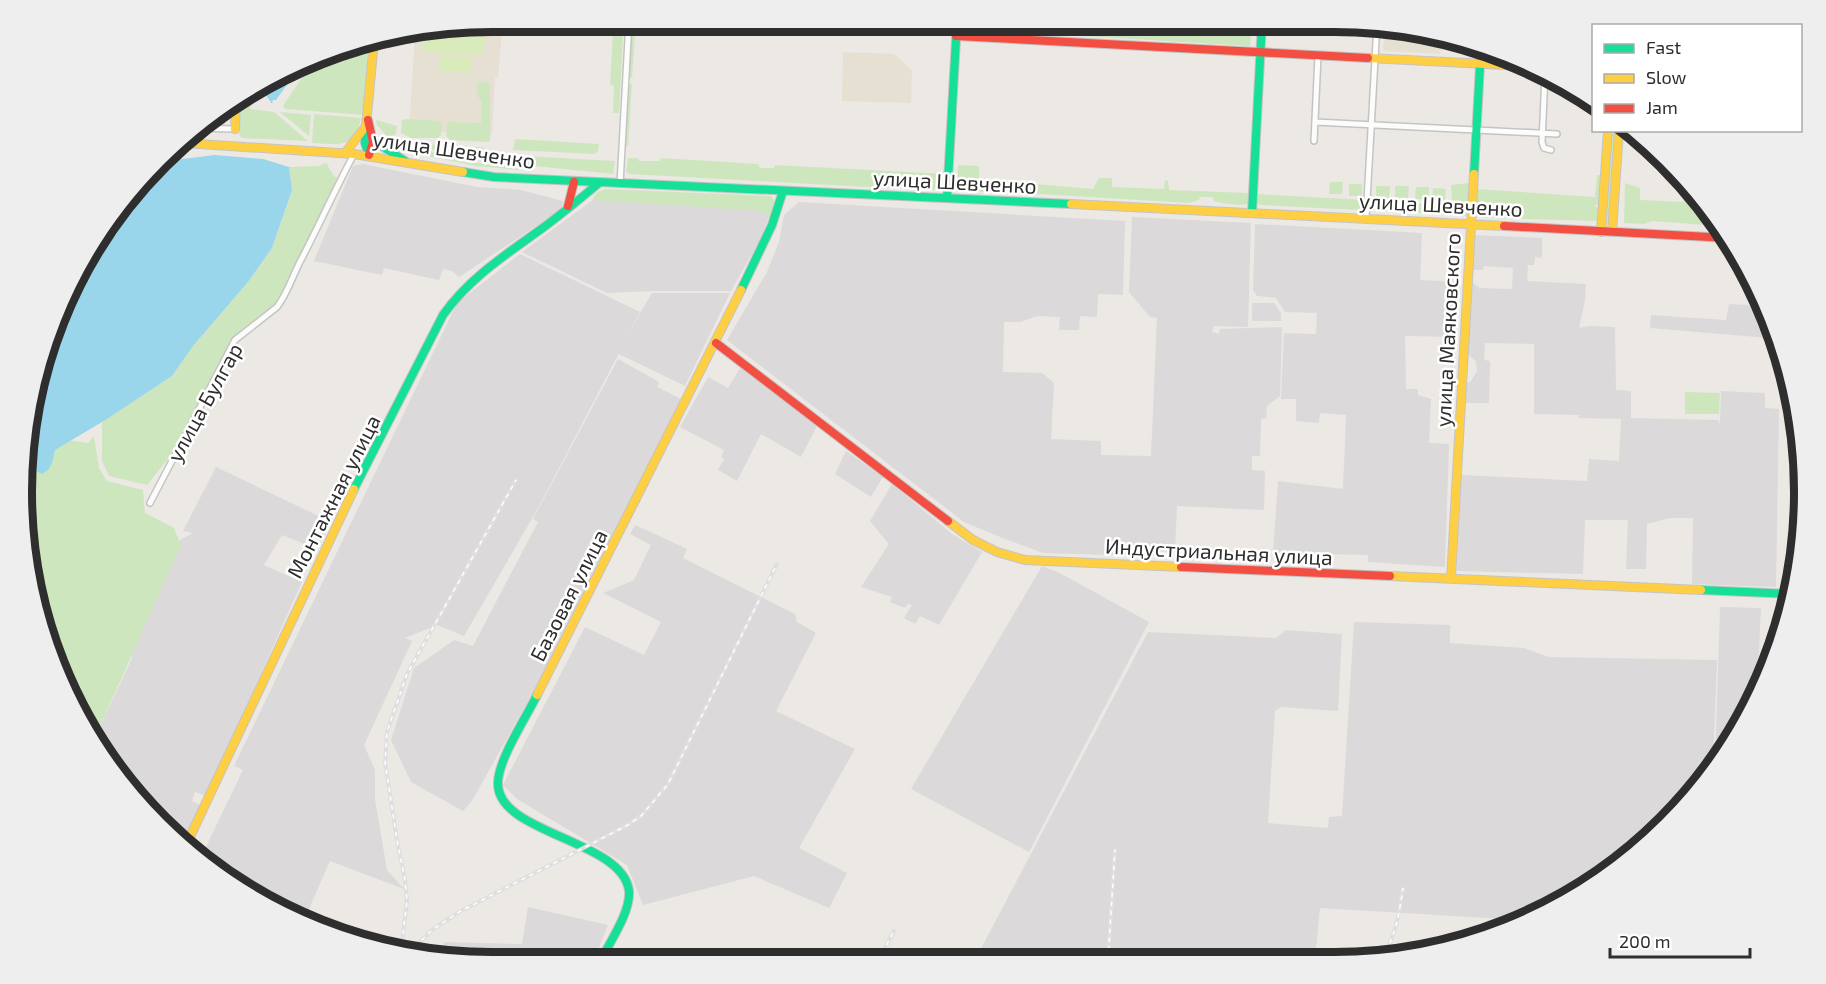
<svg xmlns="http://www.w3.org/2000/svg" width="1826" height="984" font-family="'Exo 2',sans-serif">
	<rect width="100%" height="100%" fill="#ece8e4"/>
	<path fill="#dcd9db" d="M363,164l114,23 44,3 42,11 -1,8 -103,68 -7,-6 -9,-2 -4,11 -55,-12 -2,7 -68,-14 39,-95z
		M597,197l168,12 4,8 -10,25 -28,49h-78l-46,2 -85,-41z
		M799,202l326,19 -2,74 -25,-1 -1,23 -17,-1 -1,14h-20l1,-13 -23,-1 -17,6h-16l-1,50 39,1 12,10 -3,56 50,2v14l50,1 6,-138 -7,-1 -21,-25 3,-75 119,6 -3,104 -34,-1 -2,6 7,2 1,-5 62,-2 -2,69 -13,10 -1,12 -5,1 -1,37h-8v14l13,1 -1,39 -87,-4 -2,46 -29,-1 -1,5 -102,-3 -43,-16 -36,-15 -237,-182 40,-68 12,-30 5,-27z
		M1255,224l167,9 -2,47 39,2 -3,55 -51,-1 1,53h12v6l13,4 -2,44 20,1 -4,123 -77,-5v-7l-95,-2 5,-72 65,8 3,-74 -26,-2 -1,10 -23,-2v-22h-15l3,-66 32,1 1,-21 -32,-1 -9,-14 -19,-2 -4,-6z
		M1473,235l69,3v20l-7,-1 -1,8h-6l-1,16 59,3 -1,16 -6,28 10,-2 26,1 1,63 15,1v27l87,2 2,4 1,-33 44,2v15l14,1 -3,178 -84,-3 1,-66h-23l-23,6 -1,45h-20l2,-49h-43l-2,54 -126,-3 4,-96 126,6 2,-22 30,2 2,-42 -42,-1v-3l-45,-1v-70l-49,-1 -1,17 6,1 -1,42h-25l1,-19 6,-3 6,-10 -1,-9 -9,-9 4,-72 9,7 32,1 1,-21 -29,-2 -1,4h-11z
		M520,254l120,58 -19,34 31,-53h78l-45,93 -68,-33 1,2 -80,153 -74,128 -27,-11 -32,13 7,3 -48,104 11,25v29l12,71 17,19 -74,-28 -22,50 5,8 48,12 -1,12 -103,-43 -55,-45 41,-85 -9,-4 223,-463z
		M1252,303h22l7,10v8h-29z
		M1729,304l36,2 7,19 -4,13 -118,-10 1,-13 75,5z
		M618,359l41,23 -2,5 24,12 -142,282 -67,120 -9,10 -52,-29 -20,-42 23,-72 40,-28 19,6 65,-124 -5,-3z
		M740,368l77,58 -16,31 -40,-23 -24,47 -19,-11 6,-11 -3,-2 3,-7 -44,-23 28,-50 20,11z
		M846,451l37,26 -12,20 -36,-23z
		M216,467l113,54 1,3 -9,19 -7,5 -32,-13 -18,30 38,17 -96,214 -11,-4 -3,9 8,4 -15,36 -47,-38 -42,-68 36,-77 -2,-8 50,-110 13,-7 -10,-2z
		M892,484l60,50 30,18 -43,73 -19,-9 -5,8 -11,-6 8,-13 -4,-1 -3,4 -15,-6 2,-5 -31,-10 28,-43 -19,-23z
		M635,525l52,24 -4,9 112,56 2,8 19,11 -40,78 79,38 -56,99 48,25 -18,35 -75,-32 -111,29 -16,-40 -110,-66 -14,-14 82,-158 59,28 17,-33 -58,-29 31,-13 17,-35 -21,-11z
		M1042,566l16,6 91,50 -120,230 -118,-63z
		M1720,607l41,1 -4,86 -15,33 -27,36z
		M1354,622l96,3v18l74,5 25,9 168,3 -4,105 -46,60 -72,59 -74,36 -201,-12 -5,51 -359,1 20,-2 172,-326 128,6 10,-8 56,4 -4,77 -57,-4 -6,4 -7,112 60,5 1,-11 13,-1z
		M528,907l80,18 -15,37h-131l-22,-4 4,-16 78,2z"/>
	<path fill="#e6e0d3" d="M492,21h11l-5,56 -3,1 -3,57 -83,-5 6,-96z
		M707,21h71l-5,12 -66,-4z
		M1385,25l60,10 -1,15h-3l-1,4 -57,-3z
		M843,52l51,2 18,16 -1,33 -69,-2z
		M1674,169l34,37 -25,-2 1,-20 -11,-1z"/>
	<path fill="#cee6be" d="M598,21h22l-1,8 -22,-1z
		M968,22h284l-2,24 -282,-17z
		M968,31l138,8v2l-138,-9z
		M613,33l10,1 -4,79h-6l1,-27 -4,-2z
		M631,33l4,1 -3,44 -3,-1z
		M368,42l-4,73 -79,-6 -2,-3 30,-45 27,-15z
		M478,81l12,2v57l-2,2 -38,-2 -4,-4 1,-14 34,1 1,-20 -5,-9z
		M632,83l-4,64 -3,-3 4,-59z
		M252,94l-2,15 24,3 34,29 -66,-3 -3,-3 1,-35z
		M221,110h5l-1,14h-25l4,-5h6l1,-4z
		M280,112l31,3 -2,21z
		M314,114l47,4c-7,32 -22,26 -49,25z
		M406,119l34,2 2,2 -1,12 -3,3h-27l-10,-5 1,-13z
		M376,120l21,6 -1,8 -8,3 -11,-12z
		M1612,131h5l-9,92 -3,-2z
		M515,139l84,5 -1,7 -3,3 -82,-4z
		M395,141l23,3 21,11 38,8 48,3 -4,4 -45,-4 -83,-17 -9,-4 2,-3z
		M419,143l17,2 3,4 22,1 2,-3h19l9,7 124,7 -2,13 -138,-14 -35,-7z
		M628,158h10l1,3h21l1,-3 97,6 2,4h14l1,-3 171,9 -1,12c-18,11 -39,-5 -58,2l-258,-14 -3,-2z
		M326,163l8,13 6,3 -62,124 -43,35 -61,116 -8,7 -19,24 -38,-9 -7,-15v-39l70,-46 21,-30 55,-64 24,-34 20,-58 -3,-23 29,-1z
		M958,165l21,1v18l35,2v7l-54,-2 1,-3h-4z
		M1597,175h5l-2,29 -5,1v2l5,1 -3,13 -112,-3 -8,-3 -1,-26 119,8z
		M1099,178h13v9l52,2 1,-9 3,1 1,9 80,3 -1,11c-12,2 -22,0 -34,-3l-1,-4h-13l-1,3 -10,3 -165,-10v-10l69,6z
		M1330,182h13l-1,12h-13z
		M1470,183l-2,30 -1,3 -94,-6 -1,-9 87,5v-5l-7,-1 -1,-15z
		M1625,183l15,5v12l66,3 15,23 -69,-5 -8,3 -20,-1z
		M1349,184h13v12h-13z
		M1376,186h14l-1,12 -13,-1z
		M1395,186h14l-1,12h-13z
		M1416,187h13v12h-14z
		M1433,188l13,1 -1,11h-13z
		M605,189l166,7 4,6 -5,17 -8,-8 -169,-11v-2l5,-6z
		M1256,194l108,6v9l-5,1 -99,-5 -3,-2z
		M1685,392l35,1 -1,21h-34z
		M94,436l5,32 8,13 36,9 2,23 29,15 7,17 -85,190 -39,-62 -35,-150 2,-15 6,2 -6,-7 2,-17 4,-6 -3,-8 25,-9 2,-13 14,-10 20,3z"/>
	<path fill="#d9eabb" d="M482,23l3,3 -1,25 -5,4 -53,-3 -4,-5 1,-15z
		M441,55l30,2 -1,16 -31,-2z"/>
	<path fill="#99d6ec" d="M295,70l-6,12 -13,18h-3l-1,4 -9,-13v-4z
		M215,155l48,4 26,8 3,23 -20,58 -24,34 -55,64 -21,30 -65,43 -52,31 -3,13 -4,7 -6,4 -8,-4 -6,2 2,8 -4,6 11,-116 63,-139 66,-70z"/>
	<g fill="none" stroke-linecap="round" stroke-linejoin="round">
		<defs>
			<path id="street" d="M1545,74l-3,68 2,6 7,2
				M1315,122l242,12
				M196,128l39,1
				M1314,141l4,-85
				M620,184l9,-163
				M1366,218l11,-194
				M150,503l85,-163 42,-33c11,-14 16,-33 25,-49 18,-35 34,-70 52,-104"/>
			<path id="fast" d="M364,130l1,13 4,12
				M374,141l31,20
				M463,172l31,5 577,27
				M1474,174l7,-127
				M947,198l10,-176
				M1252,213l10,-191
				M741,290l31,-65 11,-34
				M354,489l89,-174c27,-38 64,-61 101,-88 19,-14 37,-29 55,-44
				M1701,590l90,4
				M537,695c-11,23 -38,63 -39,87 -3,52 125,57 131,109 2,21 -20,52 -29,71"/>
			<path id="slow" d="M1368,58l157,8
				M235,129l1,-27
				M183,143l171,11 109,18
				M345,153l21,-27 8,-85
				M1071,204l433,22
				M1601,232l7,-102
				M1612,232l7,-102
				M948,521l25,19 24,12 28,8 156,7
				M1799,560l4,-55
				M1390,576l311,14
				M1451,579l23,-405
				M537,695l204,-405
				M187,843l167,-354"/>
			<path id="jam" d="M956,36l412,22
				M368,120l5,22 -4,13
				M568,206l6,-24
				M1504,226l224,12
				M716,343l232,178
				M1181,567l209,9"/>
		</defs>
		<use href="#street" stroke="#c5c4c5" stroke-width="8"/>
		<use href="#fast" stroke="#c5c4c5" stroke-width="10"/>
		<use href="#slow" stroke="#c5c4c5" stroke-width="10"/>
		<use href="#jam" stroke="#c5c4c5" stroke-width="10"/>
		<use href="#street" stroke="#fcfcfb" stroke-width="5"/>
		<use href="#fast" stroke="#16e098" stroke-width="8"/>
		<use href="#slow" stroke="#ffcf43" stroke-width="8"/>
		<use href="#jam" stroke="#f24e42" stroke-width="8"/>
		<defs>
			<path id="rail" d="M401,952l6,-51 -2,-21 -8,-40 -12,-78 2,-30 20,-58 109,-194
				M409,953l23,-23 27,-18 169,-87 14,-10 26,-31 109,-220
				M1381,959c15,-22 18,-45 22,-71
				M1108,960l7,-110
				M878,961l16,-30"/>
		</defs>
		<use href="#rail" stroke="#dfdfe1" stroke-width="4"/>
		<use href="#rail" stroke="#fff" stroke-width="1.5" stroke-dasharray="4.5" stroke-linecap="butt"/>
	</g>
	<g text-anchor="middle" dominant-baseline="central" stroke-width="5" stroke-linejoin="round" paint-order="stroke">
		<g font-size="21" fill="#2e2e2e" stroke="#fff">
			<text transform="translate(454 149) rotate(8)">улица Шевченко</text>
			<text transform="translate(955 181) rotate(3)">улица Шевченко</text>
			<text transform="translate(1441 204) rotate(3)">улица Шевченко</text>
			<text transform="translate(1447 330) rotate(-87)">улица Маяковского</text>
			<text transform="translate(204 402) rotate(-61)">улица Булгар</text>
			<text transform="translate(333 496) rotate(-63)">Монтажная улица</text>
			<text transform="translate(1219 551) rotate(3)">Индустриальная улица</text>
			<text transform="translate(568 595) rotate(-63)">Базовая улица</text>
		</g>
	</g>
	<path d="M0 0H1826V984H0ZM492 32H1334A460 460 0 0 1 1794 492V492A460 460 0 0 1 1334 952H492A460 460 0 0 1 32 492V492A460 460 0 0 1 492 32Z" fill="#eee" fill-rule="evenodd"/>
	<path fill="none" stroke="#2e2e2e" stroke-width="8" d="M492 32H1334A460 460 0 0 1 1794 492V492A460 460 0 0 1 1334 952H492A460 460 0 0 1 32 492V492A460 460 0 0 1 492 32Z"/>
	<rect x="1592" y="24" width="210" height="108" fill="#ffffff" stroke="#ababab" stroke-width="1.5"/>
	<rect x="1604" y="44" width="30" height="9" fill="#16e098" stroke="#ababab" stroke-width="1.5"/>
	<text x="1646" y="54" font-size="18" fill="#2e2e2e">Fast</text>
	<rect x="1604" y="74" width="30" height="9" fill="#ffcf43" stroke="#ababab" stroke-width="1.5"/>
	<text x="1646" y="84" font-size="18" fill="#2e2e2e">Slow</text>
	<rect x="1604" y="104" width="30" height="9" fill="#f24e42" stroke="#ababab" stroke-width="1.5"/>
	<text x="1646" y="114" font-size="18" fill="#2e2e2e">Jam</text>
	<path d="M1610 948v9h140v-9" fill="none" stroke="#2e2e2e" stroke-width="3"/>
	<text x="1619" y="948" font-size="18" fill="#2e2e2e" stroke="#ffffff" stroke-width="4.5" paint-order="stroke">200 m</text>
</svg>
